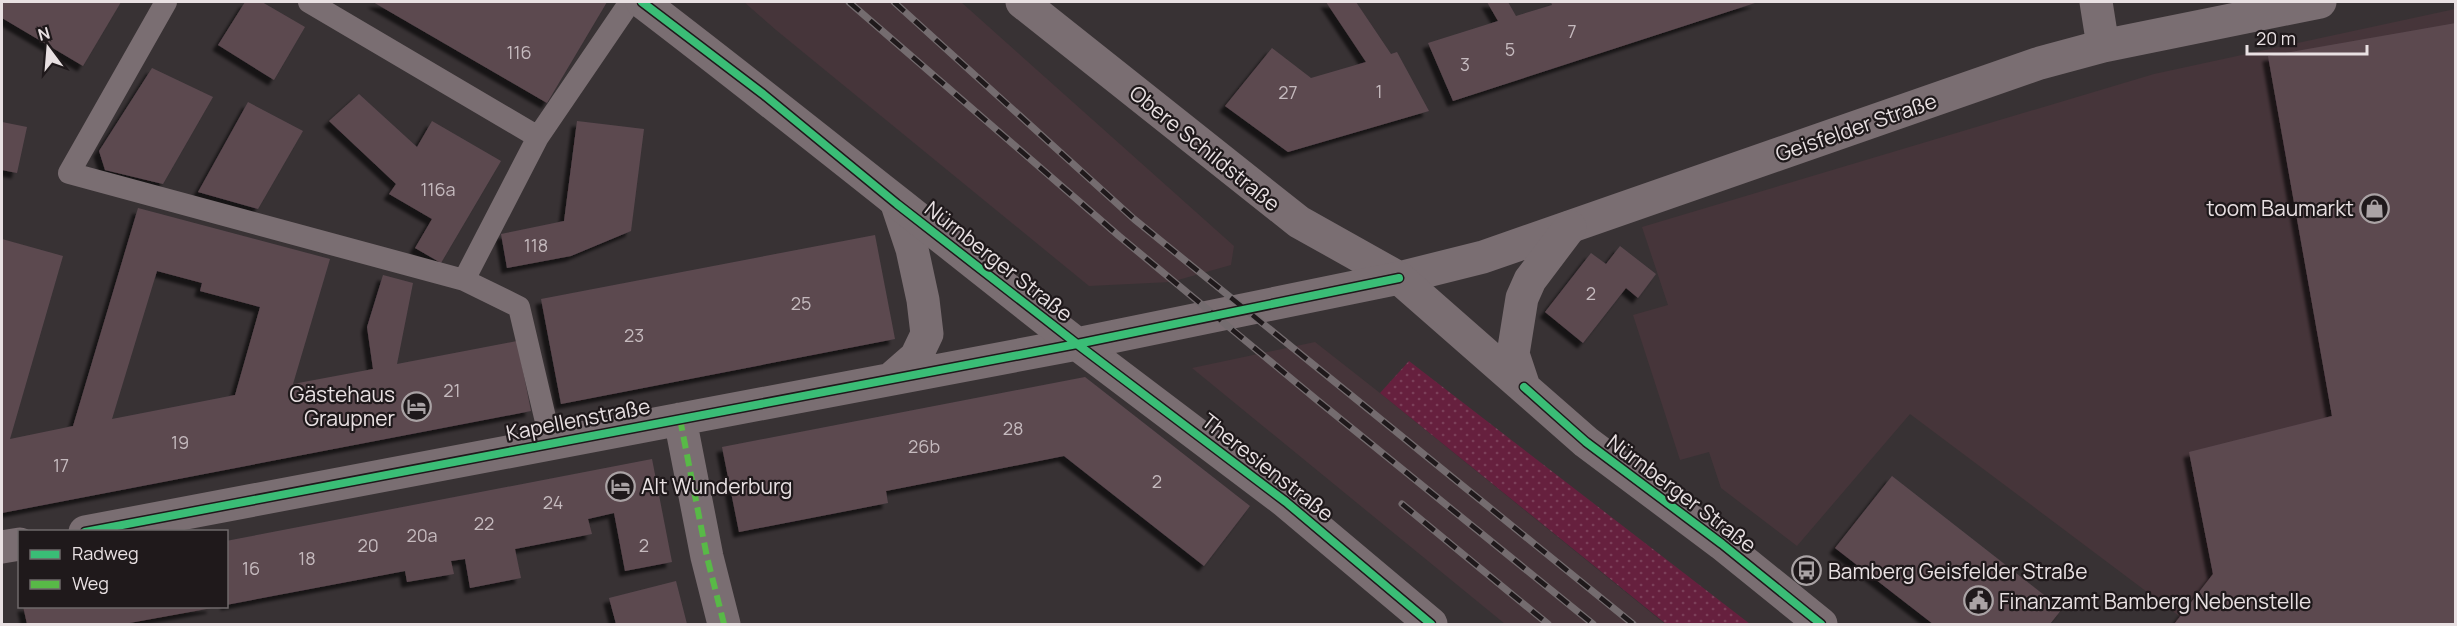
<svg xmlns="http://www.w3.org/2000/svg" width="2457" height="626" font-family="Manrope,sans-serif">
	<defs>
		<pattern id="garden-dots" width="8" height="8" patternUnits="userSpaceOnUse" patternTransform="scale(1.5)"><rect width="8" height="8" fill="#66203e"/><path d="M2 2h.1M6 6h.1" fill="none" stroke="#7c405a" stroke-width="1.8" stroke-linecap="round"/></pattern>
		<filter id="shadow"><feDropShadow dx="-5.5" dy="5.5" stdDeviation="1.5" flood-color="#0009"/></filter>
	</defs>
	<rect width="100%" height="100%" fill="#383234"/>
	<path fill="#46353a" d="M744,2h217l273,244 -3,19 -60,17 -82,4 -313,-256z
		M2455,9v615h-282l6,-8 -269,-202 -113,132 -76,-58 -12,-36 -29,8 -47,-145 35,-10 -26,-78 512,-153z
		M1315,342l65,51 285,231h-160l-313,-256z"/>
	<path fill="url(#garden-dots)" d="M1409,361l341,263h-84l-286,-231z"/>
	<path fill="#5c4950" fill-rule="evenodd" filter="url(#shadow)" d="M2,2h119l-38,64 -81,-48z
		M245,2h17l43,25 -31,53 -56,-35z
		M373,2h234l-60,101z
		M1326,2h30l35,52 6,-2 32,59 -141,41 -63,-46 47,-58 39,30 55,-16z
		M1487,2h21l8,14 36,-11 -1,-3h207l-305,99 -25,-58 70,-22z
		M2456,23v601h-279l-2,-1 38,-49 -24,-122 143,-36 -64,-360z
		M152,68l61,29 -50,87 -58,-14 -6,-19z
		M359,94l58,53 15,-26 69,40 -60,102 -26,-15 17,-29 -43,-25 7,-10 -67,-63z
		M248,102l55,29 -45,78 -60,-17z
		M577,121l67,8 -13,102 -60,25 -64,12 -6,-34 63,-13z
		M2,122l25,5 -10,46 -15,-3z
		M138,208l192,51 -37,125 80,-15 -6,-42 16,-52 30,8 -16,81 120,-23 14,70 -529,102v-274l61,17 -53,183 63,-13zM157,271l45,12 -2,8 60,16 -25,88 -123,24z
		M875,235l20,104 -334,65 -20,-105z
		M1620,246l36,28 -18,24 -12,-10 -43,55 -38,-31 46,-59 15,11z
		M1085,377l165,129 -46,60 -140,-110 -178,35 2,12 -149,29 -17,-85z
		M652,459l20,103 -47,9 -11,-58 -26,6 4,15 -77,15 6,29 -51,10 -5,-29 -14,2 3,13 -47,8 -2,-11 -179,34v-64z
		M1892,476l170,133 -12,15h-117l-98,-76z
		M676,581l11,43h-71l-7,-26z
		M23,606h189v2l-88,16h-97z"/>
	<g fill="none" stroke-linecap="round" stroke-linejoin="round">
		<path stroke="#7a6e72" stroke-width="22" d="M166,2l-97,171 395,107 74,-143 92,-135
			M309,2l229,135
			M464,280l55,27 32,136"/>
		<path stroke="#7a6e72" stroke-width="33" d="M1022,2l277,220 100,56 84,-21 557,-194 63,-17 217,-44
			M2096,2l7,44
			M892,378l24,-21 11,-23 -4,-34 -11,-51 -15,-45
			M680,419l27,138 17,67
			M85,532l992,-188 209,158 145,122
			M2,547l18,-3"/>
		<path stroke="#7a6e72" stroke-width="33" d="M642,2c147,112 290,229 435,342l322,-66 187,164 136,102 99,80
			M1524,387l-11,-33 9,-56 8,-18 40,-53"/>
		<defs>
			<path id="rail" d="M849,2l270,234 198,164 276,224
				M894,2l240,217 499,405
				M1402,504l146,120"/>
		</defs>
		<use href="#rail" stroke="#746c6f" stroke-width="7"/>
		<use href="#rail" stroke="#1f191b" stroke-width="4.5" stroke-dasharray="14" stroke-linecap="butt"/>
		<path stroke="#58b947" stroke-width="6" stroke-dasharray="12 6" stroke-linecap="butt" d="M680,419l27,138 17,67"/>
		<defs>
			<path id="cycleway" d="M642,2l121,92 134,110 180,140 209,158 145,122
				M1524,387l62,55 136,102 99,80
				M85,532l992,-188 322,-66"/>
		</defs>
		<use href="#cycleway" stroke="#1f191b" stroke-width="11"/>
		<use href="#cycleway" stroke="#3abd76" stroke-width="8"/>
	</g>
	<defs>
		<symbol id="shop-ring" viewBox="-11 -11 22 22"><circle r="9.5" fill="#1f191b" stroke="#aaa3a5" stroke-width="1.5"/><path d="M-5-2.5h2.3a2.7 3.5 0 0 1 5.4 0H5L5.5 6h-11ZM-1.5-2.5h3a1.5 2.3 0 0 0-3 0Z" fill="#aaa3a5"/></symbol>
		<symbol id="hotel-ring" viewBox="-11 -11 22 22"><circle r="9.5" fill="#1f191b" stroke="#aaa3a5" stroke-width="1.5"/><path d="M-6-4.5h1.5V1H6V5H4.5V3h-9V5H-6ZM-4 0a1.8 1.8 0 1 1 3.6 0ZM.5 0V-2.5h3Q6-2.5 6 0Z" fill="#aaa3a5"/></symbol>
		<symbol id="bus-ring" viewBox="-11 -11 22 22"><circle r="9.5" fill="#1f191b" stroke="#aaa3a5" stroke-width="1.5"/><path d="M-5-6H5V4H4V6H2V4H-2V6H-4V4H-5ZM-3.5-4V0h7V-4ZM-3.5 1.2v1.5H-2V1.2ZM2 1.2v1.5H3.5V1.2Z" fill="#aaa3a5"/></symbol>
		<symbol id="civic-ring" viewBox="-11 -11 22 22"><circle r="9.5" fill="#1f191b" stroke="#aaa3a5" stroke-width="1.5"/><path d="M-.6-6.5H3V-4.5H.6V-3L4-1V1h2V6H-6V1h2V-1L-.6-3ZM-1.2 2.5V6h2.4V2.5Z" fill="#aaa3a5"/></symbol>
	</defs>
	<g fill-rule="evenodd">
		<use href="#shop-ring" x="2358" y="192" width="33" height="33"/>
		<use href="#hotel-ring" x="400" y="390" width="33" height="33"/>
		<use href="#hotel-ring" x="604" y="470" width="33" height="33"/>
		<use href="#bus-ring" x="1790" y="554" width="33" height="33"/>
		<use href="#civic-ring" x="1962" y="584" width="33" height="33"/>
	</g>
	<g text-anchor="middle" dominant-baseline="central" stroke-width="4.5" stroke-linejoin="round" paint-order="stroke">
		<g font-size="18" fill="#c5babe">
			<text x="1572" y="31">7</text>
			<text x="1510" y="49">5</text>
			<text x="519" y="52">116</text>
			<text x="1465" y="64">3</text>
			<text x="1379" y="91">1</text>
			<text x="1288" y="92">27</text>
			<text x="438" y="189">116a</text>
			<text x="536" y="245">118</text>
			<text x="1591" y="293">2</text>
			<text x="801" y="303">25</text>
			<text x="634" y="335">23</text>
			<text x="452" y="390">21</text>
			<text x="1013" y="428">28</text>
			<text x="180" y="442">19</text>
			<text x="924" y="446">26b</text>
			<text x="61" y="465">17</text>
			<text x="1157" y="481">2</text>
			<text x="553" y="502">24</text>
			<text x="484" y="523">22</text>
			<text x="422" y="535">20a</text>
			<text x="368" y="545">20</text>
			<text x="644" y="545">2</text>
			<text x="307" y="558">18</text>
			<text x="251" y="568">16</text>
		</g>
		<g font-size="21" fill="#e8e0e2" stroke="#1f191b">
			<text transform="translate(1856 127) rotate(-19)">Geisfelder Straße</text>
			<text transform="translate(1205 148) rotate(39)">Obere Schildstraße</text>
			<text transform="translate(999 261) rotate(38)">Nürnberger Straße</text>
			<text transform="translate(578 419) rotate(-11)">Kapellenstraße</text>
			<text transform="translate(1268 467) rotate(38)">Theresienstraße</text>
			<text transform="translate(1682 493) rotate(37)">Nürnberger Straße</text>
		</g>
		<g font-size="21" fill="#e8e0e2" stroke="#1f191b" text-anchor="start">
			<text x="2354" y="208" text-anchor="end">toom Baumarkt</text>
			<text x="395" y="394" text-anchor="end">Gästehaus<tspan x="395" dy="24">Graupner</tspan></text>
			<text x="641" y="486">Alt Wunderburg</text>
			<text x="1828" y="571">Bamberg Geisfelder Straße</text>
			<text x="1999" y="601">Finanzamt Bamberg Nebenstelle</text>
		</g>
	</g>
	<rect width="2457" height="626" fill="none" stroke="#e8e0e2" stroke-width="6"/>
	<rect x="18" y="530" width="210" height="78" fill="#1f191b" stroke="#6f696b" stroke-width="1.5"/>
	<rect x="30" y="550" width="30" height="9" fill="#3abd76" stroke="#6f696b" stroke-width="1.5"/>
	<text x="72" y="560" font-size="18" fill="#e8e0e2">Radweg</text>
	<rect x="30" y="580" width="30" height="9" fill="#58b947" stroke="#6f696b" stroke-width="1.5"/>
	<text x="72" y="590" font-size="18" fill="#e8e0e2">Weg</text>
	<g transform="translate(48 48) rotate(344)" stroke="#1f191b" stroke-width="4.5" paint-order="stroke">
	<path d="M0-4.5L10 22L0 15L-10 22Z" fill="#e8e0e2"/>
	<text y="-9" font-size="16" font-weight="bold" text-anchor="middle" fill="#e8e0e2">N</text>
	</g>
	<path d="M2247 45v9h120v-9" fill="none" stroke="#e8e0e2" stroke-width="3"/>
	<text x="2256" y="45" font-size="18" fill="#e8e0e2" stroke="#1f191b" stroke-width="4.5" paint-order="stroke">20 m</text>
</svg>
